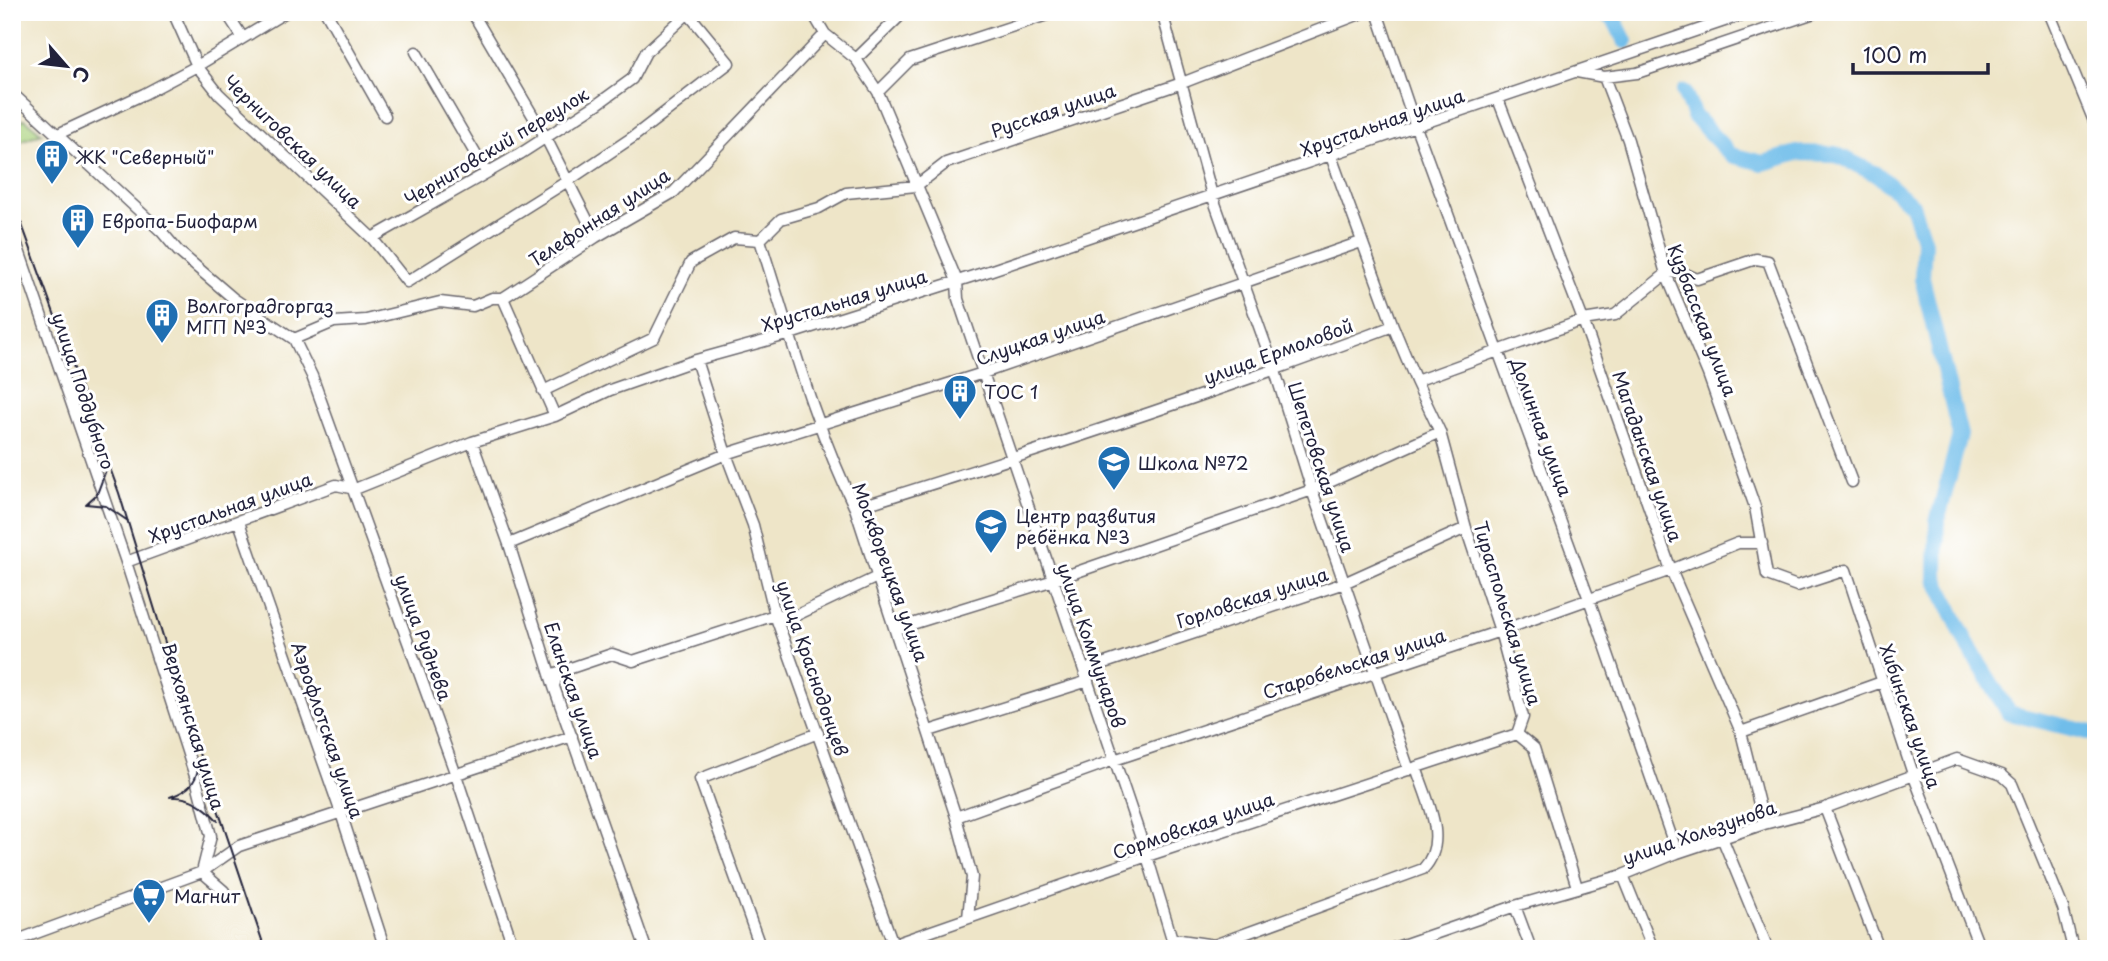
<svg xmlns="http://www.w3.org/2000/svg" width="2108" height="961" font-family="'Playpen Sans',sans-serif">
	<rect width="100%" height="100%" fill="#fff"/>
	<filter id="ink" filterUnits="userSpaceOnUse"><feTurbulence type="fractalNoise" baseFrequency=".0143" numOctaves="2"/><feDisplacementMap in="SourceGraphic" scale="14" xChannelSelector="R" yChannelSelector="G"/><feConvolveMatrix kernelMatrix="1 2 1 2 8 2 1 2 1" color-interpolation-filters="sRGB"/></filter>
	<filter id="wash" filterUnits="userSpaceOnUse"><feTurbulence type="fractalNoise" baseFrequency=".00686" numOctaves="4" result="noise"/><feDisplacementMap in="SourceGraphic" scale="28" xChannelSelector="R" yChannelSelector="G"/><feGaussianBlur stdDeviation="1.57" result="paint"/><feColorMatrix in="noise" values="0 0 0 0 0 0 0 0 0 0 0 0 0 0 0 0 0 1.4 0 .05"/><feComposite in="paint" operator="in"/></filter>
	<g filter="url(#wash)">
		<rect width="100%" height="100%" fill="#eee5c8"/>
		<path fill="#aad27d" stroke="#667a5c" stroke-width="2" d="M25,119l17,14 -26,10 -4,-19z"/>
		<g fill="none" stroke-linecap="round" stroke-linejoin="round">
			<path stroke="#70bdea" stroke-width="16" d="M1599,12l15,7 11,22
				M1684,92l10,24 37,39 32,8 34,-10 38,1 43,21 34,30 12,37 -2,36 38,157 -23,87 -1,56 31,66 42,69 87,21"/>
		</g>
	</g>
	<g filter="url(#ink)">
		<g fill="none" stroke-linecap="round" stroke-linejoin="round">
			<defs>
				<path id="minor" d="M173,12l24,54 22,28 153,144 35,44 159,-100 67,-45 96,-74 -42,-51
					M226,12l17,26
					M326,12l59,104
					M472,12l74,126 50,99
					M812,12l13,22 31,25 22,33 79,189 1,18 189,557 28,93
					M1162,12l50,183 63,176 37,119 97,280
					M1377,12l39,115 173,472 88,254
					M2049,12l47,114
					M416,52l70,120
					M856,59l48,-47
					M1577,72l27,5 33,-4 180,-61
					M1604,77l24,63 38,134 42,100 47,133 12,68 30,11 49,-16 67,204 67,175
					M878,92l32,-32 146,-48
					M12,93l150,139 16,19 56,48 60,40 18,37 144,399 58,174
					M1498,99l85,221 88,250 70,162 23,92
					M58,134l86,-40 53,-28 89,-54
					M1331,156l62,170
					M12,230l114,332 70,217 15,57 -9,36 22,19
					M372,238l148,-84 79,-51 33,-24 14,-27 41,-38
					M760,240c29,90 53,183 95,268l101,309 16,60 -4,41
					M760,240l21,-21 38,-11 27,-15 70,-7 30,-23 236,-80 183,-71
					M503,298l52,118
					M294,339l40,-17 32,-2 74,-18 33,4 19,-8h11l93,-61 78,-45 151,-158
					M696,360l30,94 27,71 22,90 118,329
					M1416,381l24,51 26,96 34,103 23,86 -6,17 17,14 43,139
					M543,391l111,-53 37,-76 43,-24 26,2
					M472,442l37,102 45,143 92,262
					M855,508c181,-56 361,-115 538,-182l23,55 167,-61 32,-5 51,-41 13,-3 18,8 59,-20 12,2 84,221
					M239,522l102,291 44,136
					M509,544l217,-90 257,-81 378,-131
					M126,562l210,-77 19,4 117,-47 83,-26 55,-26 86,-30 94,-26 196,-62 765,-260
					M896,629l158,-49 258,-90 128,-58
					M1084,670l260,-87 122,-55
					M555,683l1,-10 56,-19 21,7 142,-46h22l80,-38
					M929,731l159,-50
					M1741,732l141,-50
					M1825,808l54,141
					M956,817l158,-57 386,-129 171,-61 67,-27h24
					M1723,840l45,109
					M1623,875l30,74
					M1515,906l16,43
					M1174,939l40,6 209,-76c27,-28 3,-70 -7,-102
					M12,942l190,-70 37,-26 333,-110
					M761,949l-61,-170 118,-46
					M880,949l267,-93 370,-122
					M1391,949l124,-43 108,-31 54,-22 87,-29 61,-16 132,-49 45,16 10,9 51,124 10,41"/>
			</defs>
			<use href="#minor" stroke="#69666c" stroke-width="13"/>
			<use href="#minor" stroke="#fff" stroke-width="10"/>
			<path stroke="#22223b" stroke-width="2" d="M12,197l107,296 80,260 66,196
				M86,504l20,2 22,15
				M86,504l11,-10 9,-24
				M170,797c21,-7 29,-17 29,-40
				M173,797c19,-1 33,10 45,24"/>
		</g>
	</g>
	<defs>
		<symbol id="building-pin" viewBox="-11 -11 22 30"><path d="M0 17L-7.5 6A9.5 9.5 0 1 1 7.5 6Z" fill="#1f6fb2" stroke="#fff"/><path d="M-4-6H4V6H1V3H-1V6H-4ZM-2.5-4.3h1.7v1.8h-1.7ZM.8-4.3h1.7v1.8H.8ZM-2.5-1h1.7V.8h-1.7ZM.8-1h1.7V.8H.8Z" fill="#fff"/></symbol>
		<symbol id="school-pin" viewBox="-11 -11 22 30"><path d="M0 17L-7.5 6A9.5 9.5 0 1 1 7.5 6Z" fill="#1f6fb2" stroke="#fff"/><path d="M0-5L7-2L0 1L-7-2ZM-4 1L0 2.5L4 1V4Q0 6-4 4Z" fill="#fff"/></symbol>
		<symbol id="supermarket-pin" viewBox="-11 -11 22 30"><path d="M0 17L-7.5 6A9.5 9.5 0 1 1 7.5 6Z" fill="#1f6fb2" stroke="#fff"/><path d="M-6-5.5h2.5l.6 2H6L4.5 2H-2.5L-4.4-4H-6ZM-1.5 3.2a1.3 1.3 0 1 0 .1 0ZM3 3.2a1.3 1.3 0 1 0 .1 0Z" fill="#fff"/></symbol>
	</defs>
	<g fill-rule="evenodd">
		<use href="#building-pin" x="33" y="137" width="38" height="52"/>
		<use href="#building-pin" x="59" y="201" width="38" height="52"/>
		<use href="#building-pin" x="143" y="296" width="38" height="52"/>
		<use href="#building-pin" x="941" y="372" width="38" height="52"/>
		<use href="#school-pin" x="1095" y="443" width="38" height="52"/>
		<use href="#school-pin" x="972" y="506" width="38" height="52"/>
		<use href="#supermarket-pin" x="130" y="876" width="38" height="52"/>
	</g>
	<g text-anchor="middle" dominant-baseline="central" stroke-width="6" stroke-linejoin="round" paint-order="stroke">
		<g font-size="18" fill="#22223b" stroke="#fff">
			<text transform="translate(1053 110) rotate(-19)">Русская улица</text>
			<text transform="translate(1382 122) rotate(-19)">Хрустальная улица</text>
			<text transform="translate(293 141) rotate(44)">Черниговская улица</text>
			<text transform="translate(496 146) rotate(-31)">Черниговский переулок</text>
			<text transform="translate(599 217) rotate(-33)">Телефонная улица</text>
			<text transform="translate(844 300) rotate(-17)">Хрустальная улица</text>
			<text transform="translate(1703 320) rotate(69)">Кузбасская улица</text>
			<text transform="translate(1040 337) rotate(-19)">Слуцкая улица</text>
			<text transform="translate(1278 351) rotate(-20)">улица Ермоловой</text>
			<text transform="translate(84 391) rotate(72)">улица Поддубного</text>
			<text transform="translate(1542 427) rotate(70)">Долинная улица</text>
			<text transform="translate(1648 456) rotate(71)">Магаданская улица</text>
			<text transform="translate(1322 467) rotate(72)">Шепетовская улица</text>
			<text transform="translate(230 507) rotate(-20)">Хрустальная улица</text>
			<text transform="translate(891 572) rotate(70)">Москворецкая улица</text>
			<text transform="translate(1252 597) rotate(-18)">Горловская улица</text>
			<text transform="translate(1508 613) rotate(73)">Тираспольская улица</text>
			<text transform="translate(424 637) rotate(70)">улица Руднева</text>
			<text transform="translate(1092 645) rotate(71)">улица Коммунаров</text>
			<text transform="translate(1354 663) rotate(-18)">Старобельская улица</text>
			<text transform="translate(813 668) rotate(71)">улица Краснодонцев</text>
			<text transform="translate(574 690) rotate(71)">Еланская улица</text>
			<text transform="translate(1911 716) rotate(71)">Хибинская улица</text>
			<text transform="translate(194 726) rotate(73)">Верхоянская улица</text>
			<text transform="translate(328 730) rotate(71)">Аэрофлотская улица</text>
			<text transform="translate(1193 825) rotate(-19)">Сормовская улица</text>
			<text transform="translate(1699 832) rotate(-19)">улица Хользунова</text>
		</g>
		<g font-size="18" fill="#22223b" stroke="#fff" text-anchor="start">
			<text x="76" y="156">ЖК "Северный"</text>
			<text x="102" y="220">Европа-Биофарм</text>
			<text x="186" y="305">Волгоградгоргаз<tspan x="186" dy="21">МГП №3</tspan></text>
			<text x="984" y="391">ТОС 1</text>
			<text x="1138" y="462">Школа №72</text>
			<text x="1016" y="515">Центр развития<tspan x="1016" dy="21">ребёнка №3</tspan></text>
			<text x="174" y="895">Магнит</text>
		</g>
	</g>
	<rect width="2108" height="961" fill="none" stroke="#fff" stroke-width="42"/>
	<g transform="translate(66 66) rotate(118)" stroke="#ffffff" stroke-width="5" paint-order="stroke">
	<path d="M0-5L12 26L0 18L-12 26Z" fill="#22223b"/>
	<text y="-10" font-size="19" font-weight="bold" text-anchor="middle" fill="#22223b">С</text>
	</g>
	<path d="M1853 63v10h135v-10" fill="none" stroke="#22223b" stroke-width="3.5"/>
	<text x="1863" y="63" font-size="21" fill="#22223b" stroke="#ffffff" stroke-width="5" paint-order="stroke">100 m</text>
</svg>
